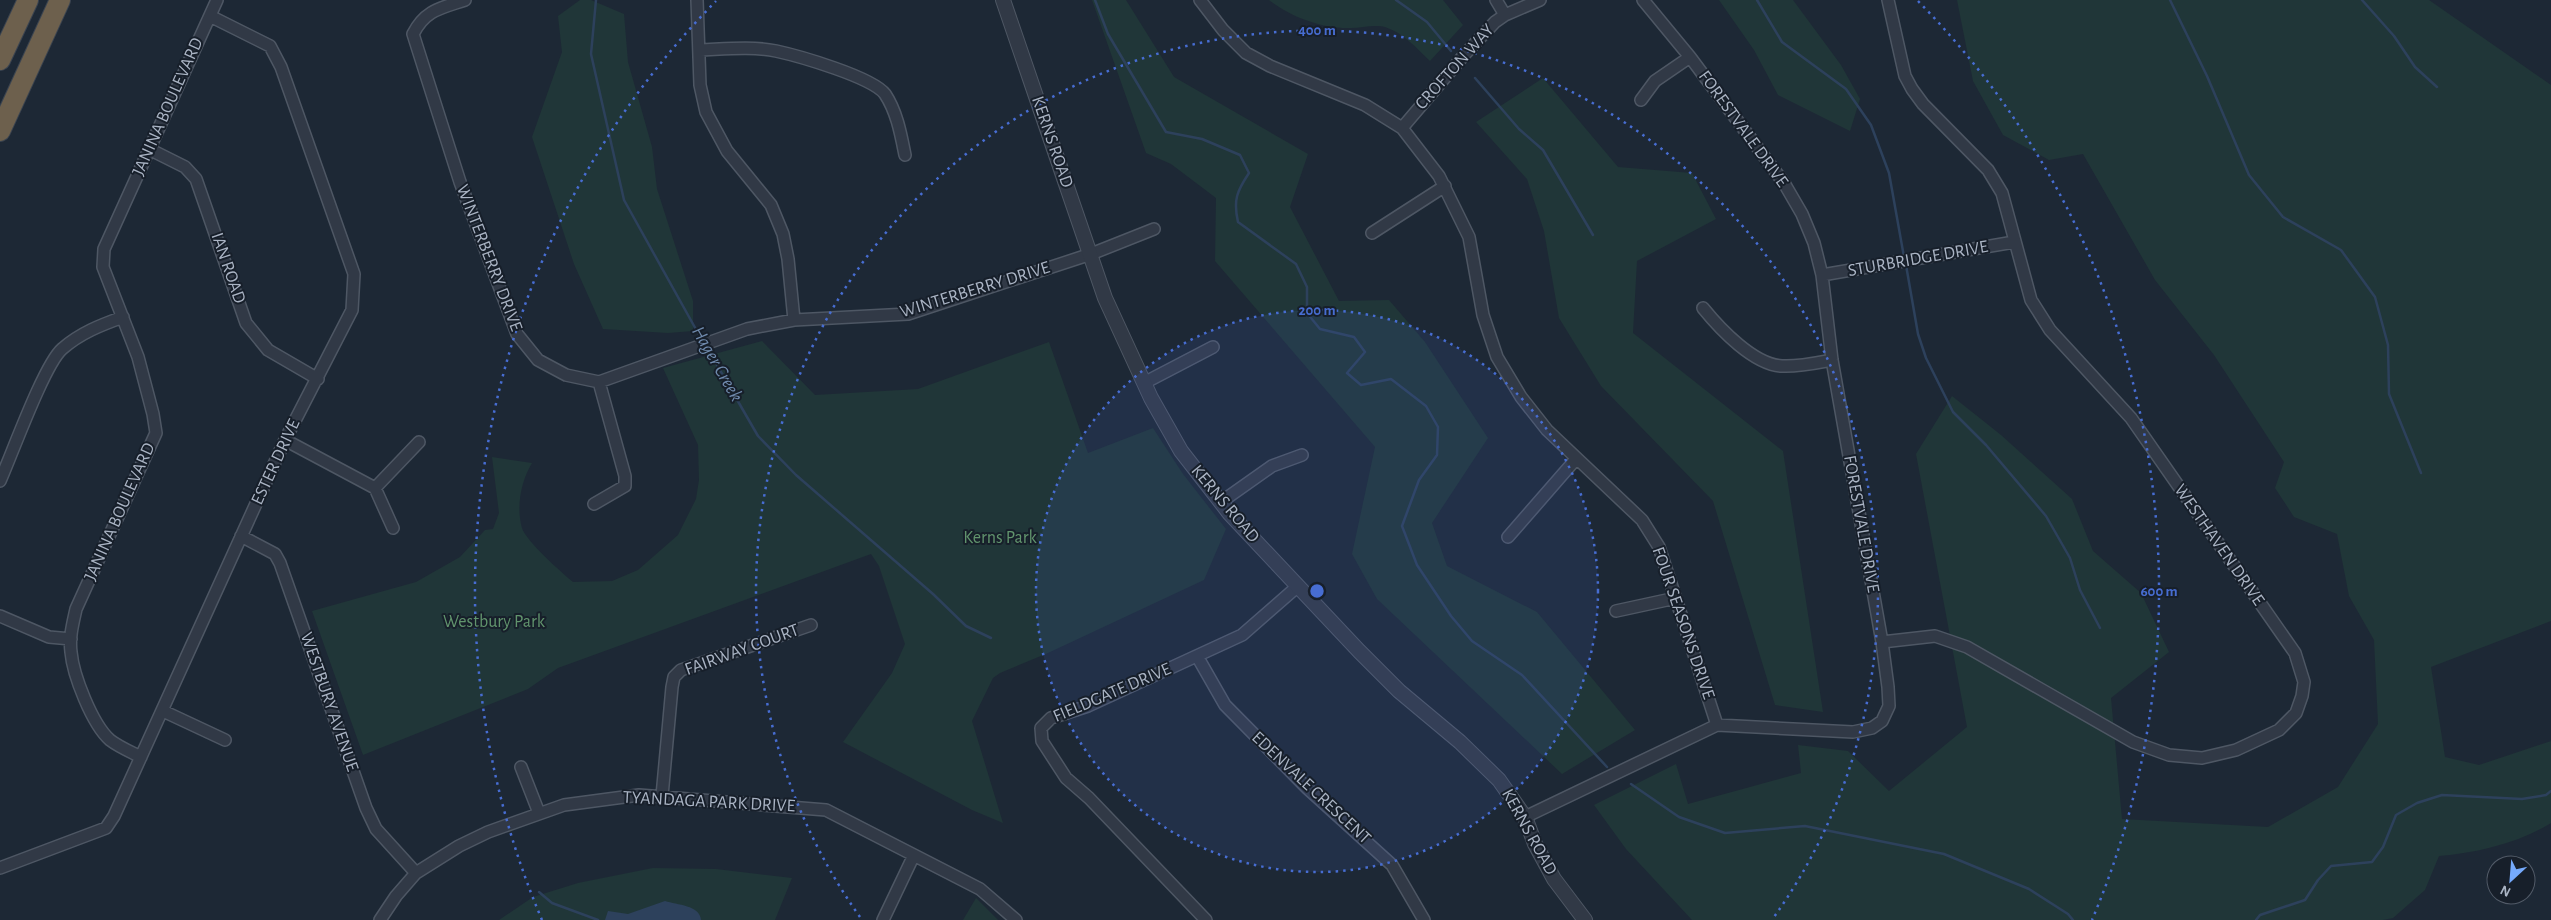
<svg xmlns="http://www.w3.org/2000/svg" width="2551" height="920" font-family="'Alegreya Sans',sans-serif">
	<rect width="100%" height="100%" fill="#1d2835"/>
	<path fill="#203638" d="M580,0h11l33,14 4,48 24,85 5,42 36,112v30l-25,2 -65,-4 -29,-65 -42,-127 30,-85 -4,-36z
		M1092,0h34l48,77 134,77 -18,53 49,94 50,-1 36,42 63,96 -56,85 15,43 90,46 98,118 -73,44 -185,-175 -25,-45 23,-107 -160,-186 1,-63 -45,-34 -25,-11z
		M1269,0h174l20,25 -33,36c-14,-13 -26,-28 -45,-34 -10,-3 -24,1 -34,1 -29,1 -60,-11 -82,-28z
		M1719,0h74l48,65 19,34 -10,32 -72,-36 -24,-45z
		M1957,0h472l122,85v536l-120,46 14,90 34,8 72,-24v82c-32,20 -75,30 -112,33l-14,34 -32,28 -10,2h-691l-66,-71 -32,-44 82,-41 12,40 113,-31 -3,-28 50,6 41,40 78,-64 -51,-273 36,-58 49,39 71,64 21,52 48,42 28,59 -58,46 11,121 146,8 70,-40 40,-63 -4,-84 -25,-44 -12,-62 -43,-17 -19,-29 9,-26 -70,-107 -59,-75 -72,-126 -34,6 -46,-25 -30,-54z
		M1543,78l75,89 74,6 24,46 -79,42 -4,72 150,118 40,261 -48,-7 -62,-204 -112,-115 -42,-68 -15,-87 -17,-52 -51,-57z
		M762,341l53,54 103,-6 131,-47 39,111 65,-25 30,46 43,55 -22,51 -156,73 -48,20 -7,5 -21,43 31,102 -31,-13 -129,-68 49,-69 13,-29 -26,-78 -8,-12 -313,114 -30,21 -165,66 -51,-144 104,-29 44,-25 25,-27 8,-1 6,-16 -7,-56 40,6c-11,18 -16,44 -10,65 4,13 40,45 51,54l39,-1 26,-11 40,-35 18,-36 3,-19 -1,-35 -35,-77z
		M653,868l63,1 76,9 -17,42h-276l34,-23 45,-14z
		M976,898l22,22h-35z"/>
	<path fill="#2d415c" d="M665,901c12,4 35,4 36,19h-96l3,-9 20,3z"/>
	<g fill="none" stroke-linecap="round" stroke-linejoin="round">
		<path stroke="#2d415c" stroke-width="2.5" d="M596,0l-5,54 33,146 79,142
			M1095,0l13,34 58,98 36,7 38,16 9,18c-12,18 -16,27 -11,49l58,42 11,23v26l13,16 34,8 11,15 -18,21 14,12 30,-6 35,27 12,21 -1,28 -18,25 -17,46 15,39 34,51 21,25 50,34 85,92
			M1396,0l31,22 24,29
			M1757,0l25,42 64,47 25,36 18,48 15,84
			M2170,0l37,76 42,99 34,42 58,33 34,47 13,48 1,49 32,79
			M2362,0l32,36 21,31 22,20
			M1475,78l44,51 24,21 50,85
			M1906,265l12,69 8,24 27,54 33,33 60,71 24,42 10,32 20,38
			M706,346l52,90 38,39 137,119 33,32 25,12
			M1631,784l48,33 46,16 80,-7 139,28 85,35 39,25 5,6
			M539,892l13,11 46,17
			M2256,920l4,-5 45,-15 13,-20 13,-14 41,-4 11,-15 13,-32 21,-12 25,-8 80,4 24,-4 5,-4"/>
		<defs>
			<path id="minor" d="M465,0c-24,8 -40,10 -52,34l47,148 57,152 21,26 28,15 33,7 148,-53 47,-9 114,-6 183,-60 63,-25
				M697,0l3,85 6,27 21,39 44,54 12,29 5,25 6,61
				M1200,0l23,30 23,23 24,13 95,39 37,23 37,48 30,61 14,78 14,42 24,40 26,33 95,90 17,27 58,178
				M1496,0l9,15
				M700,50c25,-1 52,-4 76,1 23,5 96,26 109,43 12,18 16,41 20,61
				M1641,100l14,-19 35,-24
				M1402,128l63,-74 30,-32 10,-7 35,-15
				M149,149l36,18 11,12 50,144 22,27 50,29
				M1372,233l73,-47
				M1822,275l192,-33
				M1703,308c17,21 51,57 79,58 16,1 34,-3 50,-6
				M1144,383l69,-36
				M285,440l90,48 18,40
				M0,481c12,-27 44,-116 62,-132 18,-16 39,-24 61,-32
				M375,488l44,-46
				M1221,502l51,-36 30,-11
				M594,504l31,-18v-10l-26,-94
				M241,536l34,18 5,9 86,245 10,21 40,44
				M1508,537l68,-78
				M1616,611l60,-13
				M0,616l49,21 22,2
				M1882,642l53,-6 32,11 166,95 36,13 33,3 34,-8 43,-20 17,-17 6,-17 2,-14 -9,-29 -164,-235 -81,-88 -19,-30 -29,-107 -14,-23 -65,-66 -11,-15 -7,-13 -17,-76
				M1197,656l28,49 82,83 85,77 32,55
				M163,711l62,29
				M141,757c-10,-5 -22,-10 -31,-17 -18,-16 -37,-65 -39,-88 -2,-15 2,-29 5,-43l80,-176 -3,-19 -15,-57 -35,-90 1,-18 113,-249
				M521,767l18,46
				M662,796l10,-109 2,-10 7,-7 130,-45
				M1525,817l192,-92 136,7 19,-4 10,-7 7,-15 -1,-19 -6,-45 -50,-282 -10,-85 -8,-32 -12,-29 -18,-31 -94,-126 -47,-57
				M0,868l106,-40 8,-12 171,-376 67,-130 2,-36 -73,-207 -11,-21 -60,-30
				M380,920l16,-24 20,-23 43,-27 29,-14 76,-27 75,-10 187,15 154,79 36,31
				M883,920l31,-65
				M1206,920l-117,-122 -23,-20 -24,-37 -1,-13 10,-10 37,-12 154,-71 56,-49"/>
			<path id="tertiary" d="M1003,0l102,298 46,100 30,53 49,63 129,137 40,40 61,51 39,38 26,37 10,27 19,35 31,41"/>
			<path id="motorway" d="M0,60l28,-60
				M0,131l60,-131"/>
		</defs>
		<use href="#minor" stroke="#4e5764" stroke-width="14"/>
		<use href="#tertiary" stroke="#4e5764" stroke-width="16"/>
		<use href="#motorway" stroke="#3b4450" stroke-width="22"/>
		<use href="#minor" stroke="#313946" stroke-width="11"/>
		<use href="#tertiary" stroke="#313946" stroke-width="14"/>
		<use href="#motorway" stroke="#6d604d" stroke-width="20"/>
	</g>
	<circle cx="1317" cy="591" r="281" fill="#476dd2" fill-opacity=".12"/>
	<g fill="none" stroke="#476dd2" stroke-width="2.5" stroke-dasharray="2.5 5">
		<circle cx="1317" cy="591" r="281"/>
		<path d="M860 917A561 561 0 1 1 1774 917"/>
		<path d="M542 920A842 842 0 0 1 716 1M1918 1A842 842 0 0 1 2092 920"/>
	</g>
	<g text-anchor="middle" dominant-baseline="central" stroke-width="4" stroke-linejoin="round" paint-order="stroke">
		<g font-size="18" fill="#aab4c4" stroke="#171f2a">
			<text transform="translate(1455 67) rotate(-48)">CROFTON WAY</text>
			<text transform="translate(168 107) rotate(-66)">JANINA BOULEVARD</text>
			<text transform="translate(1743 129) rotate(54)">FORESTVALE DRIVE</text>
			<text transform="translate(1052 142) rotate(71)">KERNS ROAD</text>
			<text transform="translate(489 258) rotate(69)">WINTERBERRY DRIVE</text>
			<text transform="translate(1918 259) rotate(-10)">STURBRIDGE DRIVE</text>
			<text transform="translate(228 268) rotate(71)">IAN ROAD</text>
			<text transform="translate(975 290) rotate(-17)">WINTERBERRY DRIVE</text>
			<text transform="translate(276 462) rotate(-65)">ESTER DRIVE</text>
			<text transform="translate(1225 504) rotate(50)">KERNS ROAD</text>
			<text transform="translate(120 512) rotate(-66)">JANINA BOULEVARD</text>
			<text transform="translate(1861 524) rotate(80)">FORESTVALE DRIVE</text>
			<text transform="translate(2219 545) rotate(55)">WESTHAVEN DRIVE</text>
			<text transform="translate(1683 623) rotate(71)">FOUR SEASONS DRIVE</text>
			<text transform="translate(742 650) rotate(-20)">FAIRWAY COURT</text>
			<text transform="translate(1112 693) rotate(-23)">FIELDGATE DRIVE</text>
			<text transform="translate(329 702) rotate(71)">WESTBURY AVENUE</text>
			<text transform="translate(1311 788) rotate(43)">EDENVALE CRESCENT</text>
			<text transform="translate(709 802) rotate(3)">TYANDAGA PARK DRIVE</text>
			<text transform="translate(1529 832) rotate(61)">KERNS ROAD</text>
		</g>
		<g font-size="18" fill="#61946d" stroke="#171f2a">
			<text x="1000" y="538">Kerns Park</text>
			<text x="494" y="622">Westbury Park</text>
		</g>
		<g font-size="19" font-style="italic" fill="#708bae" stroke="#171f2a">
			<text transform="translate(717 364) rotate(60)">Hager Creek</text>
		</g>
	</g>
	<circle cx="1317" cy="591" r="8" fill="#476dd2" stroke="#171f2a" stroke-width="2.5"/>
	<g font-size="15" text-anchor="middle" font-weight="bold" fill="#476dd2" stroke="#171f2a" stroke-width="4" stroke-linejoin="round" paint-order="stroke">
		<text x="1317" y="35">400 m</text>
		<text x="1317" y="315">200 m</text>
		<text x="2159" y="596">600 m</text>
	</g>
	<g transform="translate(2511 880) rotate(206)"><circle r="24" fill="#171f2a" stroke="#525b68"/>
	<path d="M0-4L9 19L0 12L-9 19Z" fill="#75aafd"/>
	<text y="-8" font-size="14" font-weight="bold" text-anchor="middle" fill="#aab4c4">N</text>
	</g>
</svg>
